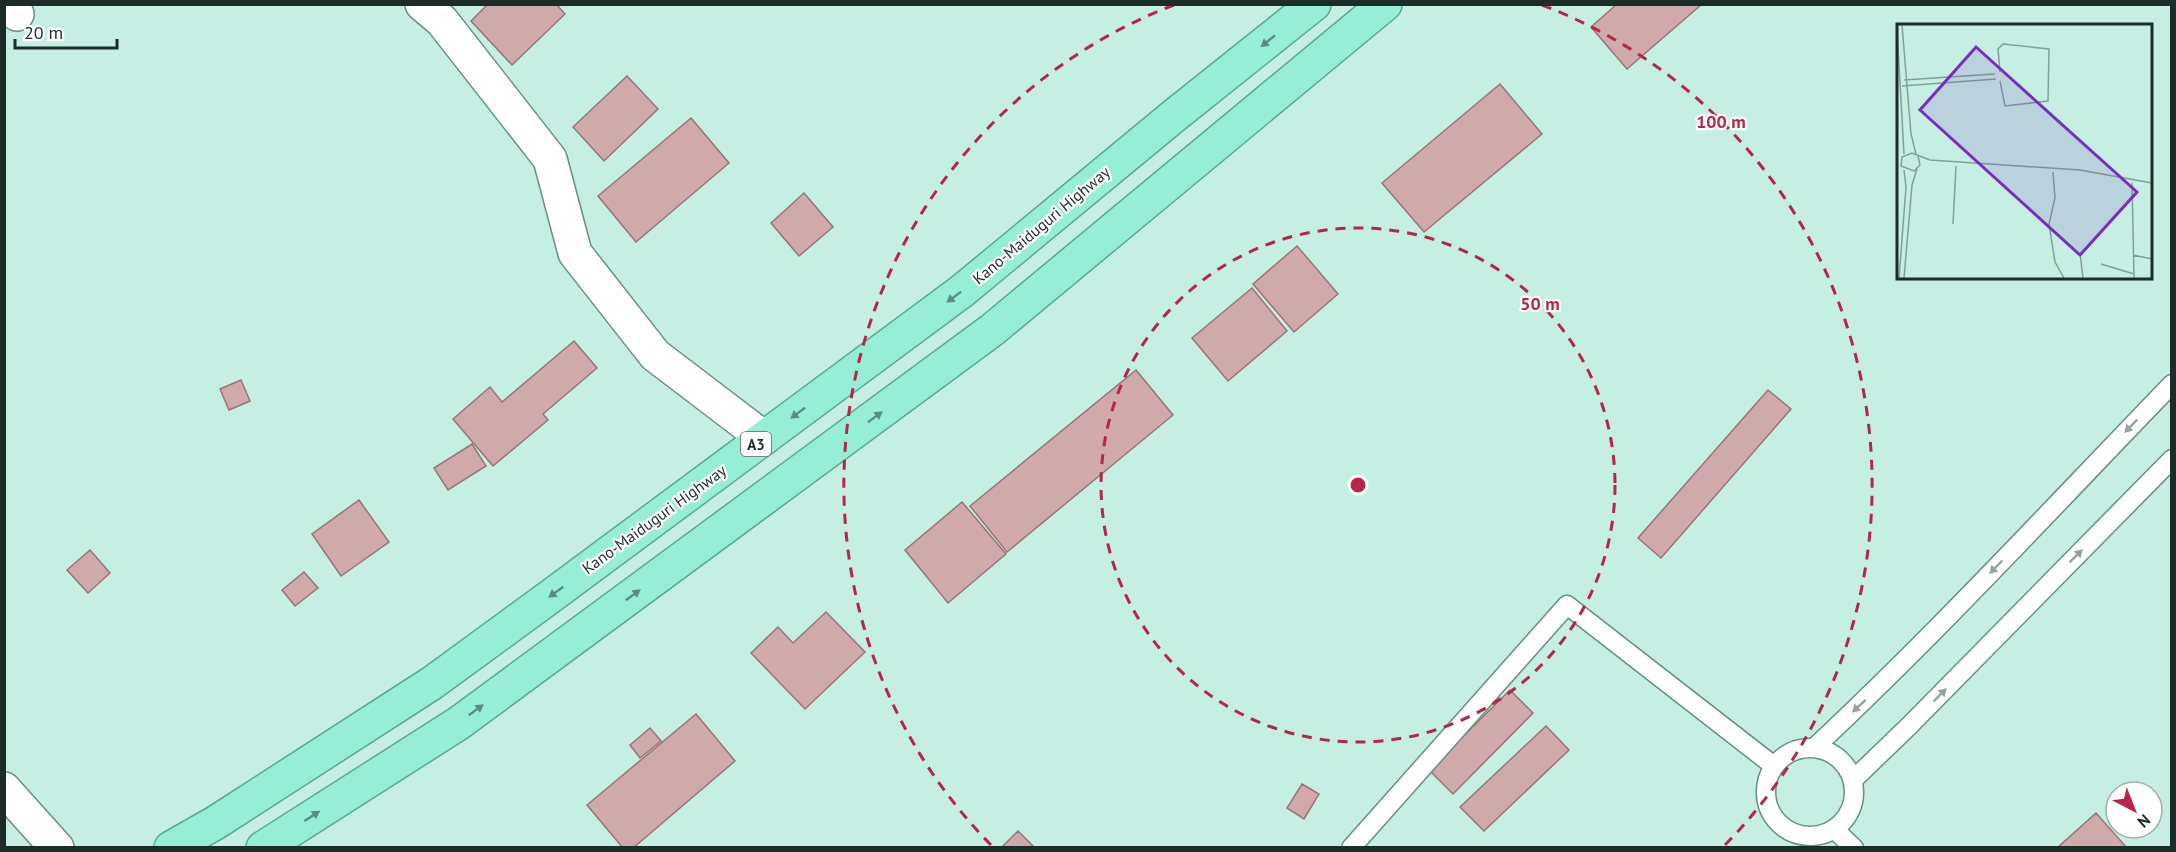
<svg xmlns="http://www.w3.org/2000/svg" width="2176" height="852" font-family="'PT Sans',sans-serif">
	<rect width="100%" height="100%" fill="#c5efe2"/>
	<path fill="#d0a9ab" stroke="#987477" stroke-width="1.5" d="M488,4h68l9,10 -53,51 -41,-44z
		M1617,4h85l-75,65 -36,-42z
		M627,76l31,33 -54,52 -31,-34z
		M1500,84l42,50 -118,98 -42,-49z
		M691,118l38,45 -93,79 -38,-46z
		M804,193l29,34 -34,29 -28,-33z
		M1297,246l41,48 -44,38 -41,-48z
		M1252,288l35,43 -59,50 -36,-43z
		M574,341l23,27 -54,46 5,6 -55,46 -40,-47 37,-32 12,15z
		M1136,370l37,45 -166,137 -37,-46z
		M241,380l9,21 -21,9 -9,-21z
		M1768,390l23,19 -130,149 -23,-20z
		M472,444l14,22 -38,24 -14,-22z
		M359,500l30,42 -48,34 -29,-42z
		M962,502l44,52 -58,49 -43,-53z
		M90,550l20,23 -22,20 -21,-23z
		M304,572l14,16 -23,18 -13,-16z
		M826,612l39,40 -60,57 -54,-56 27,-26 15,16z
		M1510,690l23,23 -80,81 -24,-24z
		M696,714l39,47 -102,87h-10l-36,-43z
		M1546,726l23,24 -85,81 -24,-24z
		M650,728l11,13 -21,17 -10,-13z
		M1302,784l17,10 -15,25 -17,-11z
		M2096,813l31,35h-70z
		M1018,831l17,17h-34z"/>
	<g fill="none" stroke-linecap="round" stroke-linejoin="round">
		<defs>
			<path id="service" d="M1815,747c124,-116 239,-241 357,-363
				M1766 792a44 44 0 1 1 88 0a44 44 0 1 1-88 0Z
				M1853,780l56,-54 263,-267
				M1834,829l20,19
				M1351,848l216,-243 207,161"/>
			<path id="minor" d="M6,4l11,10
				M422,4l20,17 108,138 25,94 80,102 109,83
				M4,789l53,59"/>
			<path id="trunk" d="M171,848l44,-25 217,-140 119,-87 411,-305 213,-176 139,-111
				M263,848l196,-125 533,-393 393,-326"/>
		</defs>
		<use href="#service" stroke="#678e82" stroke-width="21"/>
		<use href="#minor" stroke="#678e82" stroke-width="36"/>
		<use href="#trunk" stroke="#5aa893" stroke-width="36"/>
		<use href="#service" stroke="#fff" stroke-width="18"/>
		<use href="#minor" stroke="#fff" stroke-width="33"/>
		<use href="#trunk" stroke="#96eed7" stroke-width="33"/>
	</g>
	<defs><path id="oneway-solid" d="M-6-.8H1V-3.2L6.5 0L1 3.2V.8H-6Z" transform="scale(1.5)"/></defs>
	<g fill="#598d7f">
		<use href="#oneway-solid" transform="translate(1268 41) rotate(141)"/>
		<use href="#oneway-solid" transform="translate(954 297) rotate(143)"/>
		<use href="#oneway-solid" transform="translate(798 413) rotate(143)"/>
		<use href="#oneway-solid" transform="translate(875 417) rotate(-37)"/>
		<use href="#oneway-solid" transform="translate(556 592) rotate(144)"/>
		<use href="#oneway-solid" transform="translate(633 595) rotate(-36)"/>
		<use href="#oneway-solid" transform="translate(476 710) rotate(-36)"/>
		<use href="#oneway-solid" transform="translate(312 816) rotate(-33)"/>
	</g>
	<g fill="#99a09e">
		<use href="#oneway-solid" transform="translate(2131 426) rotate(134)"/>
		<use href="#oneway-solid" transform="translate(2076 556) rotate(-45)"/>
		<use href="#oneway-solid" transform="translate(1996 567) rotate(134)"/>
		<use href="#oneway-solid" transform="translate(1940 695) rotate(-45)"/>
		<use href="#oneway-solid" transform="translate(1859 706) rotate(137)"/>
	</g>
	<g fill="none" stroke="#b72548" stroke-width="3" stroke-dasharray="10 8">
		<circle cx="1358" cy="485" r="257"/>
		<path d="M991 845A514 514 0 0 1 1174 5M1542 5A514 514 0 0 1 1725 845"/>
	</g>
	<g text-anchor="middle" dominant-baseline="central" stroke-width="4.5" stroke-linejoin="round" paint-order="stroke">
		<rect fill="#fff" stroke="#606b68" stroke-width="1.5" x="741" y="432" width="30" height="24" rx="4.5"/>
		<g font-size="15" font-weight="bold" fill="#1c2c27">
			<text x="756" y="444">A3</text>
		</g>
		<g font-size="16" fill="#1c2c27" stroke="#fff">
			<text transform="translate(1041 225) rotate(-40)">Kano-Maiduguri Highway</text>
			<text transform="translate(654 519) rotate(-36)">Kano-Maiduguri Highway</text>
		</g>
	</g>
	<g transform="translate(1897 24)">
		<rect width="255" height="255" fill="#c5efe2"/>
		<path fill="none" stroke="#81a197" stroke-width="1.5" d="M5,1l9,109 5,20M0,5l7,125M103,48l-2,-23 5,-5 46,5 -1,52 -43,5 -5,-25M7,56l91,-6M5,62l94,-7M21,132l2,9 -6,6 -13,-5 1,-9 10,-4 18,7 150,10 72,13M156,148l2,26 -6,26 6,38 9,16M235,159l2,95M56,200l3,-58M183,229l3,25M236,231l19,4M204,240l33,10M2,254l7,-91 -2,-17M7,254l8,-93 5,-16"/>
		<path fill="#7b2cbf" fill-opacity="0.15" stroke="#7b2cbf" stroke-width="3" d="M79,23l161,145 -57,63 -160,-145z"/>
		<rect width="255" height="255" fill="none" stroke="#1c2c27" stroke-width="3"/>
	</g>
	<circle cx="1358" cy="485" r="9" fill="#b72548" stroke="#fff" stroke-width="3"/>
	<g font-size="18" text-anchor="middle" font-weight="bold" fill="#b72548" stroke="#fff" stroke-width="4.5" stroke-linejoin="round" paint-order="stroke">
		<text x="1721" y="128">100 m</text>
		<text x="1540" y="310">50 m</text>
	</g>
	<rect width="2176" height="852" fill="none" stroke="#1c2c27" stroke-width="12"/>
	<g transform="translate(2134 810) rotate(138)"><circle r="28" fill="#ffffff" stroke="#a4aba9" stroke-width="1.5"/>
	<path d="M0-4.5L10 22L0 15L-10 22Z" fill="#b72548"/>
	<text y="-9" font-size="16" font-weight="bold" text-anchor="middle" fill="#1c2c27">N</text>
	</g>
	<path d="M15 39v9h102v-9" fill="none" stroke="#1c2c27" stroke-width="3"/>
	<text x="24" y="39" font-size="18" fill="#1c2c27" stroke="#ffffff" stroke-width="4.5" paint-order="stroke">20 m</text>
</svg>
